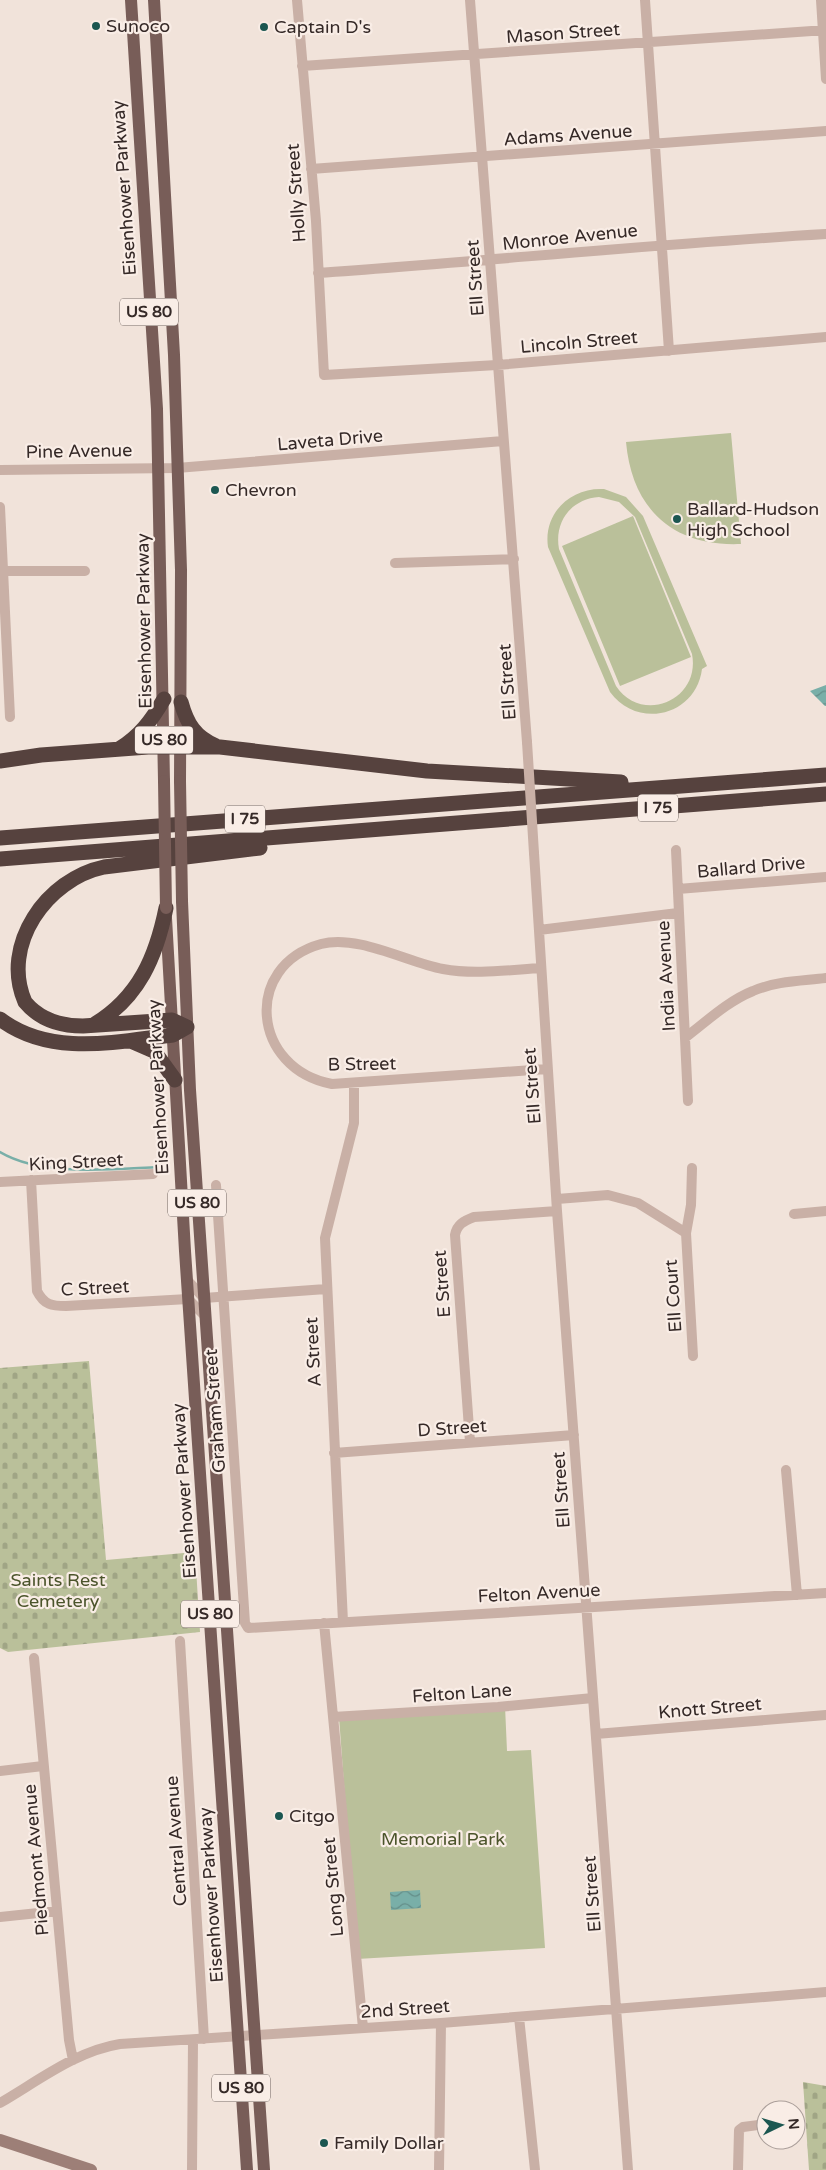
<svg xmlns="http://www.w3.org/2000/svg" width="826" height="2170" font-family="'Varela Round',sans-serif">
	<defs>
		<pattern id="cemetery-stones" width="16" height="16" patternUnits="userSpaceOnUse" patternTransform="scale(1.25)"><rect width="16" height="16" fill="#bac09a"/><path d="M2 7V4a2 2 0 0 1 4 0v3zM10 15v-3a2 2 0 0 1 4 0v3z" fill="#a0a585"/></pattern>
		<pattern id="water-waves" width="16" height="10" patternUnits="userSpaceOnUse" patternTransform="scale(1.25)"><rect width="16" height="10" fill="#79afa8"/><path d="M0 5q4-4 8 0t8 0" fill="none" stroke="#648e89"/></pattern>
	</defs>
	<rect width="100%" height="100%" fill="#f1e3da"/>
	<path fill="url(#cemetery-stones)" d="M89,1361l17,199 89,-8 5,80 -192,20 -8,-4v-280z
		M803,2082l23,4v84h-17z"/>
	<path fill="#bac09a" fill-rule="evenodd" d="M731,433l10,111c-68,3 -109,-35 -115,-102z
		M604,489l22,8 17,19 64,150 -5,3c-6,47 -64,61 -92,23l-62,-145c-5,-34 23,-60 56,-58zM599,497l20,5 16,15 57,137c9,46 -50,71 -76,32l-57,-137c-5,-27 12,-50 40,-52z
		M633,516l58,141 -71,29 -58,-140z
		M505,1706l2,45 24,-1 14,198 -188,11 -18,-242z"/>
	<path fill="url(#water-waves)" d="M826,685v21h-1l-15,-15z
		M420,1890l1,18 -30,2 -1,-18z"/>
	<g fill="none" stroke-linecap="round" stroke-linejoin="round">
		<path stroke="#79afa8" stroke-width="2.5" d="M0,1152c42,25 111,17 159,15"/>
		<path stroke="#c9b0a6" stroke-width="10" d="M297,0l19,221 8,154 173,-10 329,-28
			M470,0l57,742
			M645,0l24,351
			M821,0l5,79
			M302,66l524,-36
			M311,169l515,-38
			M318,273c169,-12 338,-29 508,-39
			M0,470l177,-2 326,-27
			M0,507l10,210
			M395,563l119,-4
			M0,571h85
			M676,850l12,251
			M534,853l23,358 71,959
			M678,889l148,-12
			M539,930l139,-17
			M541,968c-32,2 -67,7 -98,1 -36,-7 -86,-35 -122,-25 -79,22 -69,125 11,140l215,-15
			M686,1037c21,-16 42,-36 67,-46 23,-10 49,-10 73,-13
			M31,1180l6,111c7,14 15,15 29,15l122,-7 17,17
			M0,1182l153,-8
			M216,1185l29,438 3,5 578,-35
			M557,1199l51,-4 30,8 48,30 7,123
			M794,1214l32,-3
			M686,1233l5,-28 1,-37
			M187,1280l17,18 122,-9
			M470,1442l-15,-207c2,-11 9,-14 19,-18l83,-6
			M334,1453l240,-18
			M786,1470l11,125
			M343,1622l-18,-384 29,-115v-39
			M324,1623l39,405
			M180,1641l24,398
			M34,1658l35,382 4,20
			M333,1717l165,-10 95,-9
			M596,1734l230,-19
			M0,1771l43,-5
			M0,1917l57,-6
			M519,2017l16,153
			M0,2103c38,-22 76,-52 120,-59l321,-21 385,-31
			M796,2120h3
			M192,2170l1,-130
			M439,2170l2,-147
			M738,2170l1,-40 4,-3 23,-3"/>
		<path stroke="#9d7f77" stroke-width="12" d="M0,2140l91,30"/>
		<path stroke="#785d58" stroke-width="12" d="M131,0l26,409 7,372
			M154,0l20,355 7,215 -1,211
			M182,901l8,189 74,1080
			M166,918l19,333 62,919"/>
		<path stroke="#56423e" stroke-width="15" d="M181,702c6,22 14,35 35,44
			M119,749c21,-13 32,-28 45,-50
			M0,761l41,-6 107,-8h72l207,24 194,11
			M0,838l826,-63
			M0,859l826,-65
			M0,1019c50,38 115,23 173,16l14,-8
			M95,1024c44,-27 61,-67 71,-116
			M187,1027l-15,-7 -89,6c-22,0 -43,-6 -58,-24 -25,-57 22,-123 79,-135l156,-19
			M131,1041l23,10 21,29"/>
		<path stroke="#c9b0a6" stroke-width="10" d="M527,742l7,111"/>
		<path stroke="#785d58" stroke-width="12" d="M164,781l2,127
			M180,781l2,120"/>
	</g>
	<g fill="#1c5751" stroke="#f9ede6" stroke-width="2">
		<circle cx="96" cy="26" r="5"/>
		<circle cx="264" cy="27" r="5"/>
		<circle cx="215" cy="490" r="5"/>
		<circle cx="677" cy="519" r="5"/>
		<circle cx="279" cy="1816" r="5"/>
		<circle cx="324" cy="2143" r="5"/>
	</g>
	<g text-anchor="middle" dominant-baseline="central" stroke-width="4.5" stroke-linejoin="round" paint-order="stroke">
		<g fill="#f9ede6" stroke="#706460" stroke-width="1">
			<rect x="120" y="298.5" width="58" height="27" rx="4"/>
			<rect x="135" y="726.5" width="58" height="27" rx="4"/>
			<rect x="638" y="794.5" width="40" height="27" rx="4"/>
			<rect x="225" y="805.5" width="40" height="27" rx="4"/>
			<rect x="168" y="1189.5" width="58" height="27" rx="4"/>
			<rect x="181" y="1600.5" width="58" height="27" rx="4"/>
			<rect x="212" y="2074.5" width="58" height="27" rx="4"/>
		</g>
		<g font-size="16" font-weight="bold" fill="#352927">
			<text x="149" y="312">US 80</text>
			<text x="164" y="740">US 80</text>
			<text x="658" y="808">I 75</text>
			<text x="245" y="819">I 75</text>
			<text x="197" y="1203">US 80</text>
			<text x="210" y="1614">US 80</text>
			<text x="241" y="2088">US 80</text>
		</g>
		<g font-size="18" fill="#352927" stroke="#f9ede6" text-anchor="start">
			<text x="106" y="26">Sunoco</text>
			<text x="274" y="27">Captain D's</text>
			<text x="225" y="490">Chevron</text>
			<text x="687" y="509">Ballard-Hudson<tspan x="687" dy="21">High School</tspan></text>
			<text x="289" y="1816">Citgo</text>
			<text x="334" y="2143">Family Dollar</text>
		</g>
		<g font-size="18" fill="#352927" stroke="#f9ede6">
			<text transform="translate(563 33) rotate(-4)">Mason Street</text>
			<text transform="translate(568 135) rotate(-4)">Adams Avenue</text>
			<text transform="translate(124 188) rotate(-94)">Eisenhower Parkway</text>
			<text transform="translate(296 193) rotate(-94)">Holly Street</text>
			<text transform="translate(570 237) rotate(-6)">Monroe Avenue</text>
			<text transform="translate(475 278) rotate(-94)">Ell Street</text>
			<text transform="translate(579 342) rotate(-5)">Lincoln Street</text>
			<text transform="translate(330 440) rotate(-5)">Laveta Drive</text>
			<text transform="translate(79 451) rotate(-1)">Pine Avenue</text>
			<text transform="translate(144 621) rotate(-91)">Eisenhower Parkway</text>
			<text transform="translate(507 682) rotate(-94)">Ell Street</text>
			<text transform="translate(751 867) rotate(-5)">Ballard Drive</text>
			<text transform="translate(666 976) rotate(-93)">India Avenue</text>
			<text transform="translate(362 1064) rotate(-1)">B Street</text>
			<text transform="translate(532 1086) rotate(-94)">Ell Street</text>
			<text transform="translate(158 1087) rotate(-93)">Eisenhower Parkway</text>
			<text transform="translate(76 1162) rotate(-3)">King Street</text>
			<text transform="translate(442 1284) rotate(-94)">E Street</text>
			<text transform="translate(95 1288) rotate(-3)">C Street</text>
			<text transform="translate(673 1296) rotate(-94)">Ell Court</text>
			<text transform="translate(313 1352) rotate(-93)">A Street</text>
			<text transform="translate(215 1411) rotate(-94)">Graham Street</text>
			<text transform="translate(452 1428) rotate(-4)">D Street</text>
			<text transform="translate(561 1490) rotate(-94)">Ell Street</text>
			<text transform="translate(184 1491) rotate(-94)">Eisenhower Parkway</text>
			<text transform="translate(539 1593) rotate(-3)">Felton Avenue</text>
			<text transform="translate(462 1693) rotate(-4)">Felton Lane</text>
			<text transform="translate(710 1708) rotate(-5)">Knott Street</text>
			<text transform="translate(176 1841) rotate(-94)">Central Avenue</text>
			<text transform="translate(36 1860) rotate(-95)">Piedmont Avenue</text>
			<text transform="translate(333 1887) rotate(-95)">Long Street</text>
			<text transform="translate(592 1894) rotate(-94)">Ell Street</text>
			<text transform="translate(211 1895) rotate(-94)">Eisenhower Parkway</text>
			<text transform="translate(405 2009) rotate(-4)">2nd Street</text>
		</g>
		<g font-size="18" fill="#4b542b" stroke="#f9ede6">
			<text x="58" y="1580">Saints Rest<tspan x="58" dy="21">Cemetery</tspan></text>
			<text x="443" y="1839">Memorial Park</text>
		</g>
	</g>
	<g transform="translate(781 2125) rotate(85)"><circle r="24" fill="#f9ede6" stroke="#ab9f9a"/>
	<path d="M0-4L9 19L0 12L-9 19Z" fill="#1c5751"/>
	<text y="-8" font-size="14" font-weight="bold" text-anchor="middle" fill="#352927">N</text>
	</g>
</svg>
